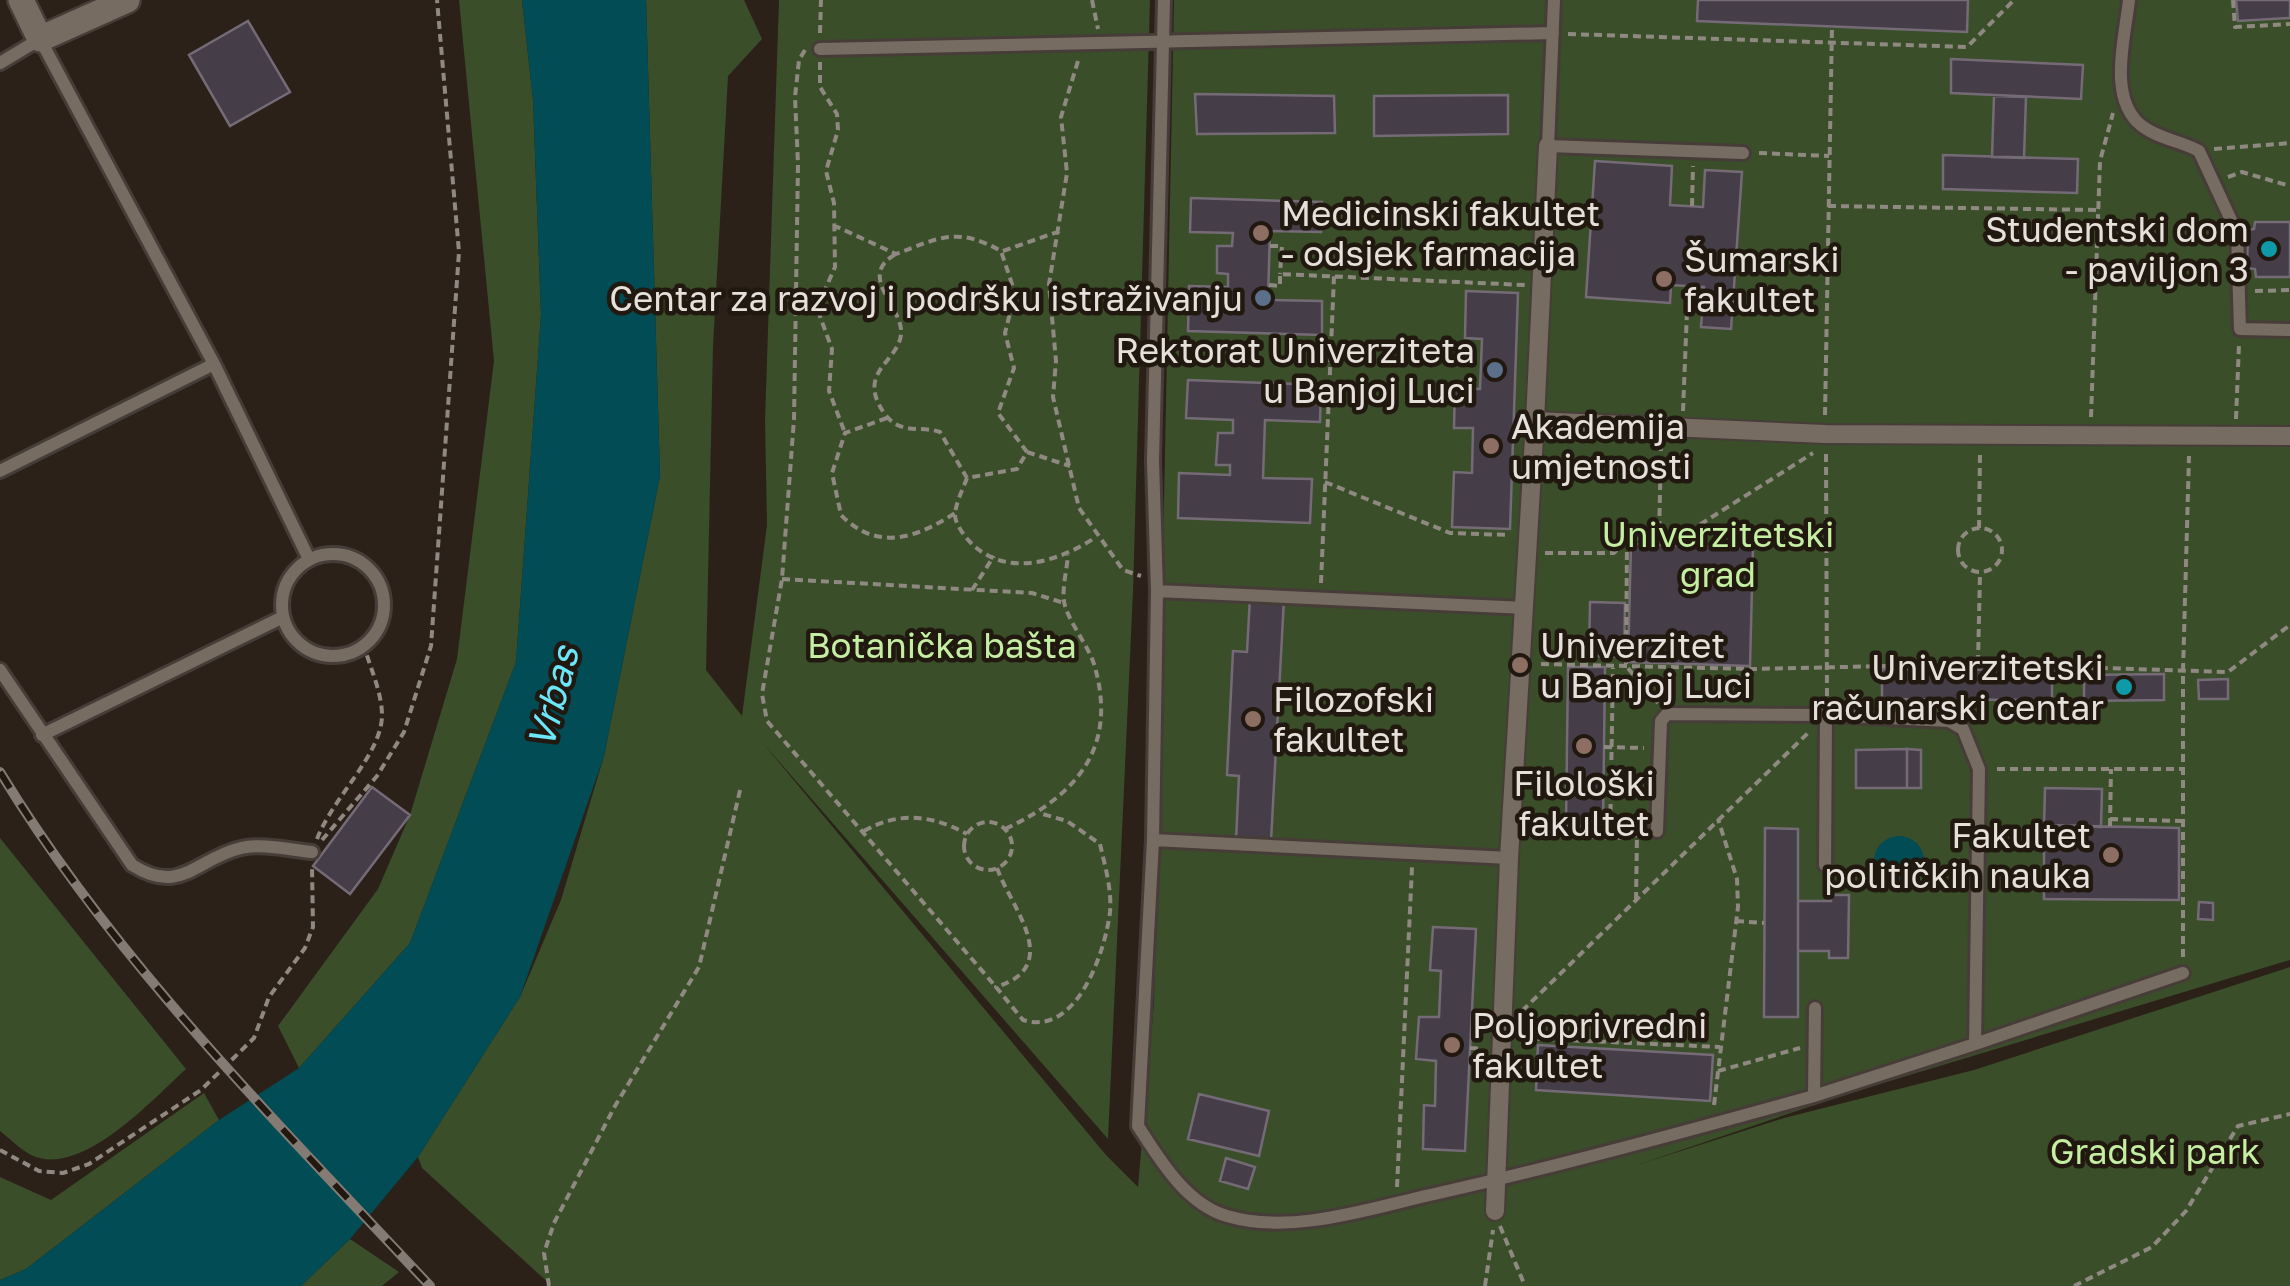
<svg xmlns="http://www.w3.org/2000/svg" width="2290" height="1286" font-family="'Golos Text',sans-serif">
	<rect width="100%" height="100%" fill="#2b2119"/>
	<path fill="#3a4e2a" d="M459,0h63l11,100 8,215 -25,347 -106,281 -111,125 -21,-42 100,-137 32,-74 47,-156 37,-298z
		M646,0h98l18,39 -34,37 -15,270 -7,324 36,46 25,-191 -2,-105 14,-420h371l-17,591 -25,548 -346,-397 344,413 32,32 16,-185 20,-1002h1116v960l-440,133 -210,71 144,-46 190,-48 316,-103v319h-1738l-130,-118 -4,-11 102,-160 41,-97 43,-144 56,-280z
		M0,838l186,231c-33,30 -105,110 -155,86 -11,-6 -21,-16 -31,-24z
		M204,1093l15,27 -193,149 -26,11v-103l51,23z
		M350,1239l49,33 -17,14h-81z"/>
	<path fill="#014c55" d="M522,0h124l14,476 -56,280 -84,241 -102,160 -68,82 -49,47h-301v-6l26,-11 193,-149 80,-52 111,-125 106,-281 25,-347 -8,-215z
		M1874 861a25 25 0 1 1 50 0a25 25 0 1 1-50 0Z"/>
	<path fill="#453d47" stroke="#746b77" stroke-width="2.5" d="M1698,0h270l-1,32 -270,-11z
		M2236,0h54v18l-52,3z
		M248,21l42,71 -60,34 -41,-71z
		M1951,59l132,6 -2,34 -130,-6z
		M1195,94l139,2 1,37 -138,1z
		M1508,95v39l-134,2v-40z
		M1994,96l32,1 -2,61 -32,-1z
		M1943,155l135,4 -1,34 -134,-4z
		M1595,161l77,5 -2,39 33,2 2,-37 37,2 -11,157 -30,-2 3,-40 -33,-2 -1,18 -84,-6z
		M1191,198l131,4 -1,30 -51,-1 -2,69 54,1v34l-134,-4 1,-45 39,1v-13l-11,-1v-27h15l1,-13 -43,-1z
		M2255,222h35v55h-34l-1,-8 -8,-1 1,-38 6,-1z
		M1466,291l52,2 -8,236 -58,-2 2,-55 18,1 1,-45h-19l1,-40 25,1 2,-50 -17,-1z
		M1188,380l133,5 -1,37 -55,-2 -2,58 49,1 -2,44 -132,-5 1,-45 51,2v-10h-14l2,-32h15v-13l-47,-2z
		M1631,544l122,4 -3,118 -122,-4z
		M1250,597l34,2 -13,242 -35,-1 3,-64 -12,-1 6,-124 14,1z
		M1590,602l35,1 -1,54 -35,-1z
		M1568,667h37l-2,159h-37z
		M1882,669l170,1v30l-170,-1z
		M2164,674v26l-80,1v-26z
		M2228,679v20h-29l-1,-19z
		M1907,749v39h-51v-38z
		M1907,749l14,1v38h-14z
		M372,787l38,28 -60,79 -37,-28z
		M2045,788l57,1 -1,38 -57,-2z
		M2044,825l135,3v72l-135,-1z
		M1765,828l33,1v188h-34z
		M1831,895h18l-1,63h-19v-7h-31v-50h33z
		M2199,902l14,1v17l-15,-1z
		M1433,927l43,2 -11,222 -42,-2 1,-44 11,1 1,-45 -20,-2 3,-42h20l2,-46 -11,-1z
		M1538,1045l175,10 -3,46 -174,-11z
		M1199,1094l70,17 -10,45 -71,-17z
		M1226,1158l29,9 -7,22 -28,-8z"/>
	<g fill="none" stroke-linecap="round" stroke-linejoin="round">
		<defs>
			<path id="service" d="M1164,0l-11,461 4,130 -4,249 -15,286c22,34 48,78 89,90 64,19 141,-7 203,-21 130,-29 257,-64 384,-99l1,-88
				M1554,0l-6,146 195,7
				M2129,0c-4,38 -22,99 13,126 17,13 39,15 57,25l38,82 3,96 50,1
				M820,49l733,-16
				M0,63l40,-24 174,325 95,195
				M0,471l214,-107
				M282 605a51 51 0 1 1 102 0a51 51 0 1 1-102 0Z
				M1157,591l369,17
				M0,670l132,195c49,31 63,-6 109,-17 20,-5 50,2 71,4
				M42,735l241,-118
				M1657,831l4,-110 6,-7 159,1
				M1153,840l356,18
				M1975,1044l208,-71
				M1814,1096l161,-52 4,-275 -16,-40 -14,-8 -123,-6 -1,150"/>
			<path id="pedestrian" d="M1535,421l13,-275
				M1495,1211l14,-353 26,-437 290,13 465,2"/>
			<path id="minor" d="M21,0l19,39 87,-39"/>
		</defs>
		<use href="#service" stroke="#463d38" stroke-width="18"/>
		<use href="#pedestrian" stroke="#463d38" stroke-width="22"/>
		<use href="#minor" stroke="#463d38" stroke-width="30"/>
		<path stroke="#908982" stroke-width="4" stroke-dasharray="8 5" stroke-linecap="butt" d="M1092,0l6,29
			M2233,0l2,27 55,-3
			M820,33l1,-33
			M1568,34l399,13 47,-47
			M805,50l-6,10 -4,37 3,67 -4,255 -12,160 -20,115 5,27 229,266
			M1078,61l-17,56 6,56 -18,111 7,77 -3,36 26,111 44,62 18,6
			M820,62v25l17,27 1,16 -12,41 8,32 1,64 -18,41 15,41 -3,42 16,42
			M2214,149l76,-6
			M1759,153l70,3
			M2228,177l14,-5 48,14
			M1692,206l1,-40
			M1828,206l270,4
			M833,225l63,29c43,-16 61,-28 105,-3l14,42 -10,40 9,35 -16,45 29,39 -10,17 -50,9 -27,-46c-20,-7 -40,4 -56,-19 -30,-44 20,-52 17,-84 -3,-26 -43,-54 -5,-75
			M1270,246h12l-2,28
			M1003,251l57,-20
			M1269,285l11,1v-12l245,11
			M2255,291l35,-1
			M1683,411l5,-125
			M1825,415l7,-389
			M2091,417l9,-256 13,-48
			M887,418l-42,15 -13,40 9,42c36,37 76,23 114,-2
			M2236,419l3,-75
			M1661,443l-2,97 15,1 139,-88
			M1027,452l43,14
			M1826,454l1,246
			M967,478c-4,11 -12,26 -12,38 1,9 10,21 16,27 36,36 89,18 125,-6
			M1325,482l125,51 60,2
			M1958 550a22 22 0 1 1 44 0a22 22 0 1 1-44 0Z
			M1979,528l1,-75
			M1627,539l-1,127 32,37
			M1545,553h69l13,-14 32,1
			M782,579l250,14 32,10
			M1321,583l13,-307
			M972,590l22,-34
			M1978,663l2,-90
			M1541,664l211,5 226,-5 250,8 62,-47
			M1604,747l40,1
			M1997,769h185
			M2110,819l71,2
			M964 846a24 24 0 1 1 48 0a24 24 0 1 1-48 0Z
			M2110,826l1,-57
			M1005,829c71,-33 114,-81 89,-165 -6,-19 -28,-46 -30,-63 -2,-13 3,-32 4,-46
			M864,831c35,-20 68,-16 103,3
			M1527,835l95,3 21,-4
			M1610,838l3,-170
			M317,839c16,-42 65,-85 65,-124 0,-22 -12,-48 -18,-69
			M322,840l55,-64 27,-44 27,-86 28,-394 -22,-252
			M997,868c13,38 68,98 -1,119l27,33c54,17 82,-68 87,-108 2,-22 -5,-46 -10,-68l-33,-23 -28,-8
			M1636,900l1,-65
			M1736,921l28,2
			M2183,957v-286l6,-215
			M1522,1011l287,-279
			M1520,1038l200,9
			M1470,1048l13,1
			M1718,1071l82,-23
			M1714,1105l24,-198 -1,-28 -19,-60
			M0,1150l39,21 24,2 26,-9 112,-74 53,-52 15,-41 36,-49 8,-21 -1,-60
			M1397,1187l15,-320
			M1500,1226l25,60
			M549,1286l-5,-33 10,-30 61,-117 84,-139 42,-181
			M1485,1286l8,-56
			M2074,1286l78,-39 34,-36 52,-85 52,-12"/>
		<use href="#service" stroke="#776c62" stroke-width="12"/>
		<use href="#pedestrian" stroke="#776c62" stroke-width="18"/>
		<use href="#minor" stroke="#776c62" stroke-width="25"/>
		<defs>
			<path id="rail" d="M0,772c117,192 278,351 430,514"/>
		</defs>
		<use href="#rail" stroke="#847b74" stroke-width="10"/>
		<use href="#rail" stroke="#211810" stroke-width="6" stroke-dasharray="19" stroke-linecap="butt"/>
	</g>
	<g fill="#8d6e63" stroke="#211810" stroke-width="4">
		<circle cx="1261" cy="233" r="10"/>
		<circle cx="1664" cy="279" r="10"/>
		<circle cx="1491" cy="446" r="10"/>
		<circle cx="1520" cy="665" r="10"/>
		<circle cx="1253" cy="719" r="10"/>
		<circle cx="1584" cy="746" r="10"/>
		<circle cx="2111" cy="855" r="10"/>
		<circle cx="1452" cy="1045" r="10"/>
	</g>
	<g fill="#0f9aa8" stroke="#211810" stroke-width="4">
		<circle cx="2269" cy="249" r="10"/>
		<circle cx="2124" cy="687" r="10"/>
	</g>
	<g fill="#5c6f8a" stroke="#211810" stroke-width="4">
		<circle cx="1263" cy="298" r="10"/>
		<circle cx="1495" cy="370" r="10"/>
	</g>
	<g text-anchor="middle" dominant-baseline="central" stroke-width="9" stroke-linejoin="round" paint-order="stroke">
		<g font-size="35" fill="#e6e0da" stroke="#211810" text-anchor="start">
			<text x="1281" y="213">Medicinski fakultet<tspan x="1281" dy="40">- odsjek farmacija</tspan></text>
			<text x="2249" y="229" text-anchor="end">Studentski dom<tspan x="2249" dy="40">- paviljon 3</tspan></text>
			<text x="1684" y="259">Šumarski<tspan x="1684" dy="40">fakultet</tspan></text>
			<text x="1243" y="298" text-anchor="end">Centar za razvoj i podršku istraživanju</text>
			<text x="1475" y="350" text-anchor="end">Rektorat Univerziteta<tspan x="1475" dy="40">u Banjoj Luci</tspan></text>
			<text x="1511" y="426">Akademija<tspan x="1511" dy="40">umjetnosti</tspan></text>
			<text x="1540" y="645">Univerzitet<tspan x="1540" dy="40">u Banjoj Luci</tspan></text>
			<text x="2104" y="667" text-anchor="end">Univerzitetski<tspan x="2104" dy="40">računarski centar</tspan></text>
			<text x="1273" y="699">Filozofski<tspan x="1273" dy="40">fakultet</tspan></text>
			<text x="1584" y="783" text-anchor="middle">Filološki<tspan x="1584" dy="40">fakultet</tspan></text>
			<text x="2091" y="835" text-anchor="end">Fakultet<tspan x="2091" dy="40">političkih nauka</tspan></text>
			<text x="1472" y="1025">Poljoprivredni<tspan x="1472" dy="40">fakultet</tspan></text>
		</g>
		<g font-size="35" fill="#c4efa2" stroke="#211810">
			<text x="1718" y="534">Univerzitetski<tspan x="1718" dy="40">grad</tspan></text>
			<text x="942" y="645">Botanička bašta</text>
			<text x="2155" y="1151">Gradski park</text>
		</g>
		<g font-size="38" font-style="italic" fill="#6ce6f9" stroke="#211810">
			<text transform="translate(552 697) rotate(-75)">Vrbas</text>
		</g>
	</g>
</svg>
